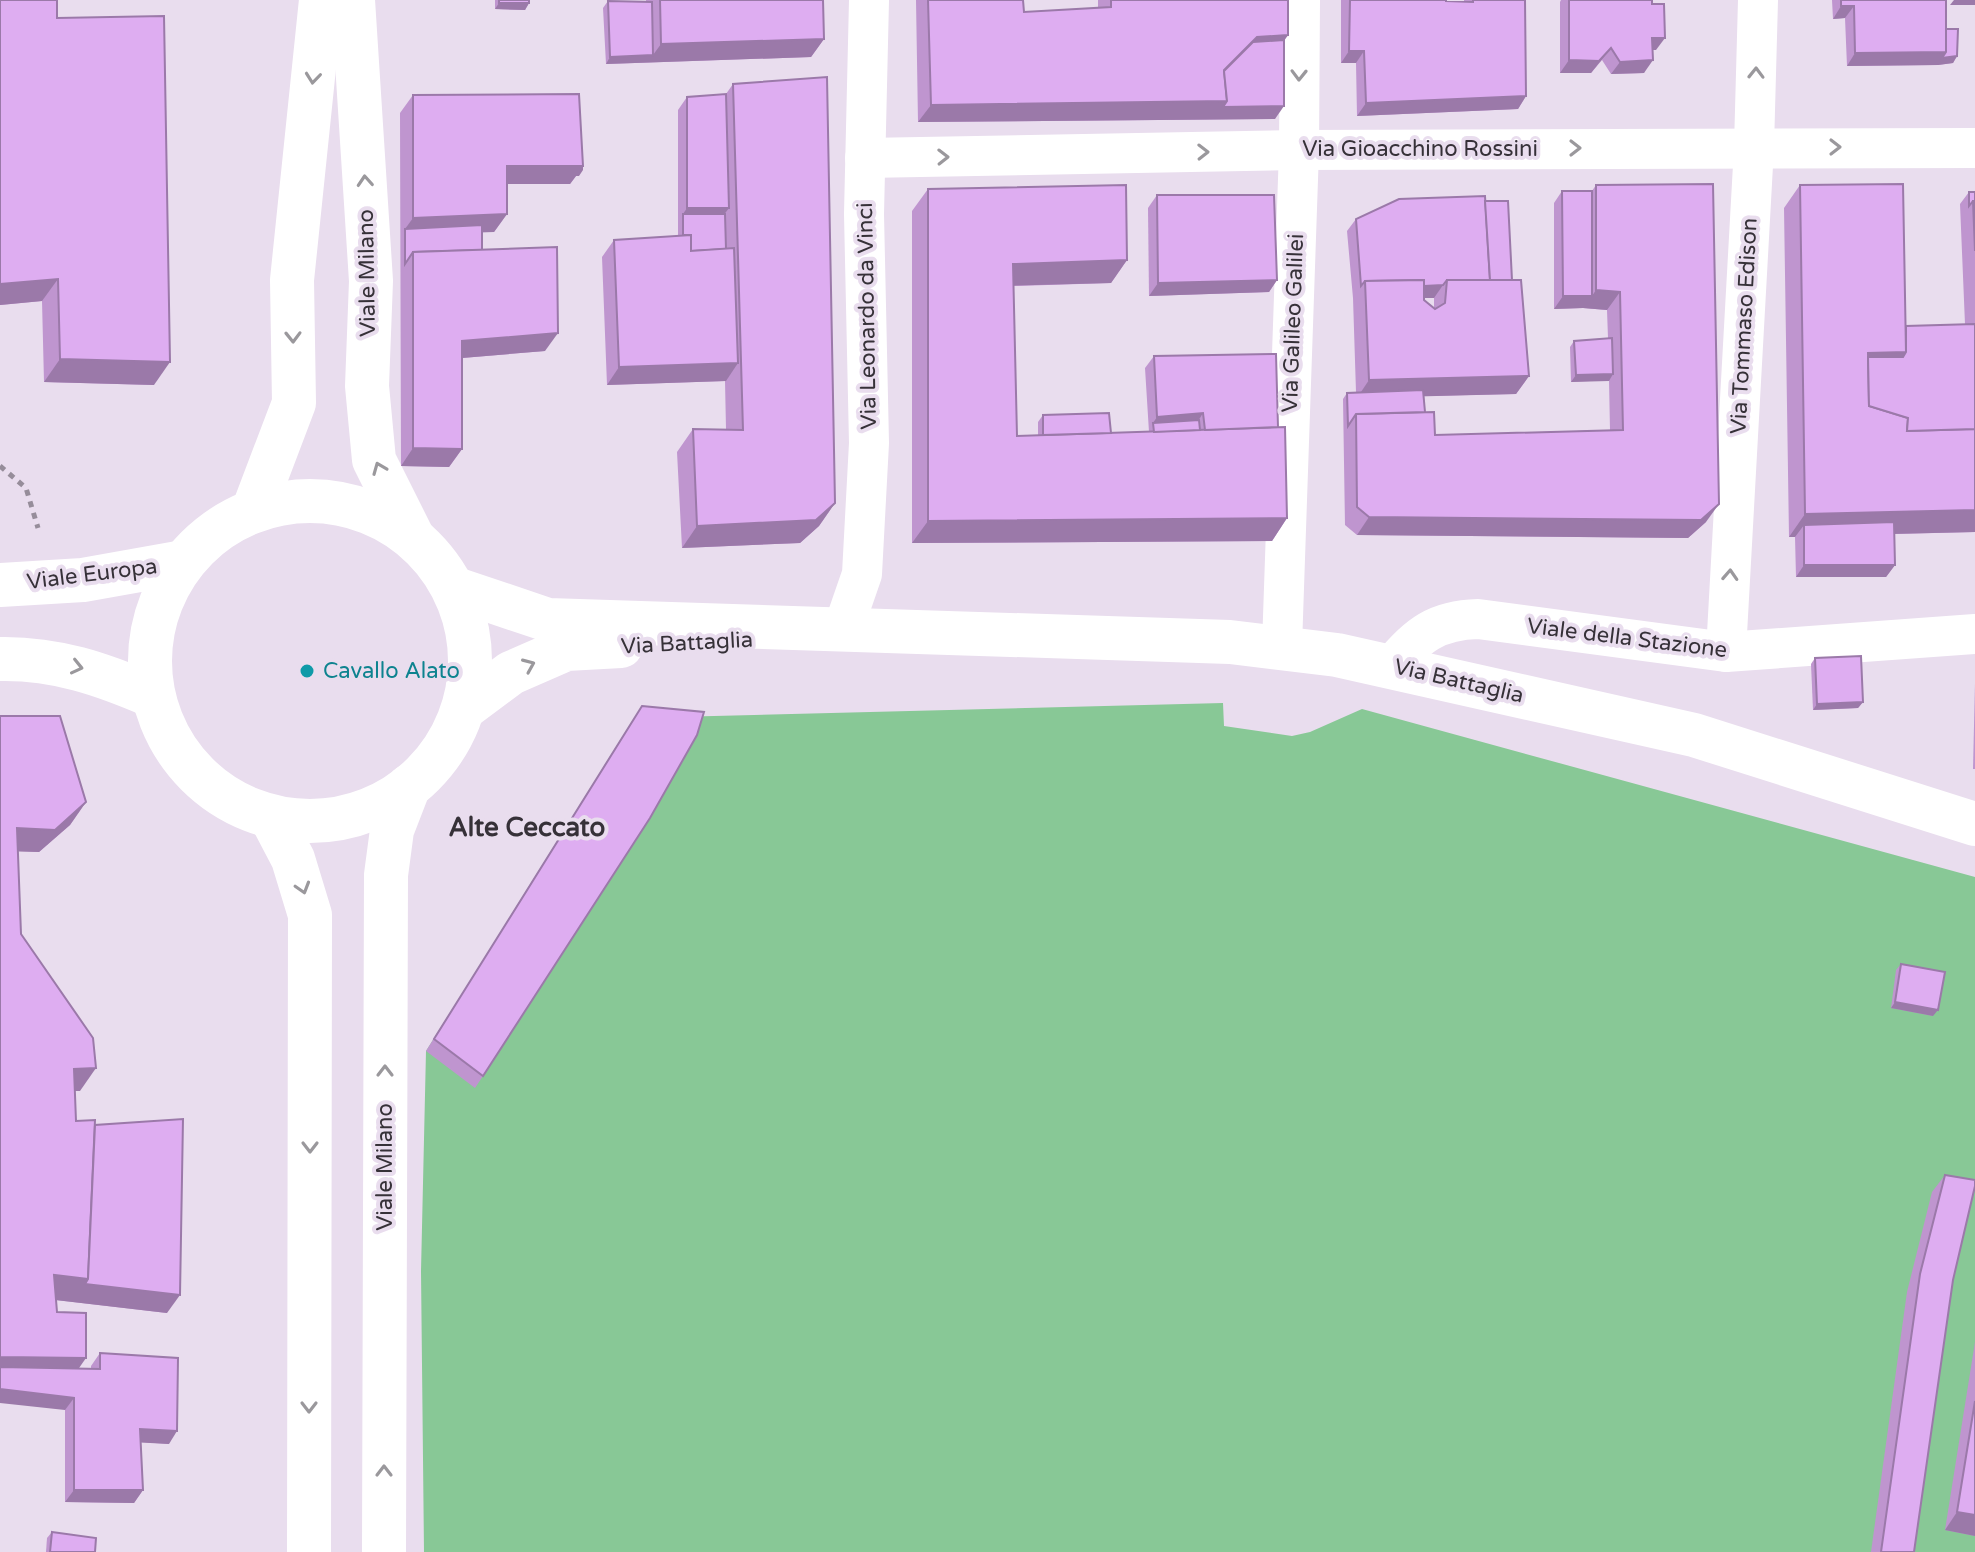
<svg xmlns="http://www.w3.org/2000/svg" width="1975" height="1552" viewBox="0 0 1975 1552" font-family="'Varela Round',sans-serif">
<rect width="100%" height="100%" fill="#e9ddee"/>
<path fill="#88c896" d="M1223,703L1224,726L1292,736L1310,732L1362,709L1975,877V1552H424L421,1271L426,1051L634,718Z"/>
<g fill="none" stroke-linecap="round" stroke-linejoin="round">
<path stroke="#968d9a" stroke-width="5" stroke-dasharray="6 6" stroke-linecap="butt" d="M0,466L26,488L38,528"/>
<g stroke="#fff" stroke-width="40">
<path d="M865,158L1299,150L1975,148"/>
<path d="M843,629L862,574L869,443L864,214L869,0"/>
<path d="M1282,646L1299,150L1300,0"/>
<path d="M1726,652L1754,147L1758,0"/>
<path d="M1392,666C1417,635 1437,620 1478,619L1726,652L1975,634"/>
</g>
<g stroke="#fff" stroke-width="44">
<path d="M353,0L371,281L367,386L374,460L413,538"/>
<circle cx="310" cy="661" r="160"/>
<path d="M253,511L294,403L292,280L321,0"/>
<path d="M0,585L83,580L184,562"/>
<path d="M453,588L548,620L1230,642L1337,655L1694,735L1975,824"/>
<path d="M0,659C56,658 102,674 153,696"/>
<path d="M464,708L511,673L566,649L621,646"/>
<path d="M271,817L293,859L310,915L309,1552"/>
<path d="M384,1552L386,875L392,830L409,786"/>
</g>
</g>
<g fill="#bf95cf" fill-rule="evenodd">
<path d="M0,0L57,18L154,385L44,382L42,301L0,305Z"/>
<path d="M495,0H529V3L525,10L495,9Z"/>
<path d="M646,0H823L824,39L811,57L606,64L603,8L608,1L646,2Z"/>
<path d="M916,0H1023L1024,12L1098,8V0H1288V35L1284,40L1275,119L918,122Z"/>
<path d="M1341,0H1446V1L1464,2V0H1525L1526,96L1518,109L1357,116L1356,63H1341Z"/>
<path d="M1561,0H1652L1656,50H1652L1644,73L1611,74L1602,60L1591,73H1560V2Z"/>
<path d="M1832,0H1946V29L1957,56L1953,63L1938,65L1847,66L1845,18L1833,19Z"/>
<path d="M733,84L835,503L819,526L800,543L682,548L677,452L693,429H726L725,381L607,385L602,257L614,240L678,236V110L687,97L726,94Z"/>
<path d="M413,95L579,176H576L570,184H507V214L494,232H482V250L545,351L462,358V449L449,467L401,466L400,113Z"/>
<path d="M1596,185L1706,522L1688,538L1357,535L1345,525L1343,399L1347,393L1356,392L1353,298L1347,231L1356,219L1485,201L1512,280L1529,376L1516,394L1424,396L1425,412L1435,435L1610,430L1609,380L1571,382L1570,347L1574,341L1608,338L1607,310L1583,308L1554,309V203L1562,191H1592ZM1424,298H1434V308L1424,300Z"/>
<path d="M1800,185L1906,326L1965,324L1960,204L1969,192H1975V532L1894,534L1895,565L1886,577H1796L1795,537H1789L1784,208Z"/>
<path d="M928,189L1127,260L1111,283L1013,286L1017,436H1038V422L1043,415L1111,433L1149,432L1145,368L1154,356L1278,427L1287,518L1272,541L912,543V211Z"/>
<path d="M1157,195L1277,280L1269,292L1149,296L1148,208Z"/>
<path d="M1815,658L1863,702L1858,708L1813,710L1811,664Z"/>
<path d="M1975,683V769H1973Z"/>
<path d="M642,706L483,1076L475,1088L426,1051Z"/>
<path d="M0,716L86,802L70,825L39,852L18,851L21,934L80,1091H75L76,1121L95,1125L167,1313L56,1300L57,1312L79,1368L91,1369V1366L100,1353L169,1444L141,1442L143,1490L134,1503L65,1502V1410Z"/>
<path d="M1901,964L1933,1016L1891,1008L1896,970Z"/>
<path d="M1945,1175L1953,1280L1914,1552H1871L1907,1292L1932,1192Z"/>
<path d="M1975,1342V1536L1945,1530Z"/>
<path d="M52,1532L95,1552H46L47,1538Z"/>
</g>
<g fill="#9b79a9">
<path d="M1954,0H1975V5H1950Z"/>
<path d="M499,3H529L525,10L495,9Z"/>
<path d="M1841,6H1854L1845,18L1833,19Z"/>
<path d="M1288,35L1276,53L1220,75L1257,37Z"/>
<path d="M1652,38H1665L1656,50H1644Z"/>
<path d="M824,39L811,57L606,64L610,57L653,55L661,44Z"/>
<path d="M1611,48L1591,73H1560L1569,60Z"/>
<path d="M1349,51H1364L1356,63H1341Z"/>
<path d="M1946,52L1957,56L1953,63L1938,65L1847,66L1855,53Z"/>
<path d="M1653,60L1644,73L1611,74L1620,62Z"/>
<path d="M1526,96L1518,109L1357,116L1366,103Z"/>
<path d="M1227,101L1284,106L1275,119L918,122L931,105Z"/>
<path d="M507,166H583V170L579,176H576L570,184H494Z"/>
<path d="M687,208H729L720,220L683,214Z"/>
<path d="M507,214L494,232L405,235V229L413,218Z"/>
<path d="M1127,260L1111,283L997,286L1013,264Z"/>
<path d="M58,279L42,301L0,305V284Z"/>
<path d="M1277,280L1269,292L1149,296L1158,283Z"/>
<path d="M1443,285L1434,298H1366L1365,286Z"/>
<path d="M1596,290L1620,292L1607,310L1583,308L1554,309L1563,296H1592Z"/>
<path d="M558,333L545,351L450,359L462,341Z"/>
<path d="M1906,352L1890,374L1865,375L1868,353Z"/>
<path d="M60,359L170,362L154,385L44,382Z"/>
<path d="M738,363L726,381L607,385L619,367Z"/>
<path d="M1613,374L1609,381L1571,382L1576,375Z"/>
<path d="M1529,376L1516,394L1357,398L1369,380Z"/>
<path d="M1203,413L1195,426L1153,423L1157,417Z"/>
<path d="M413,448L462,449L449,467L401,466Z"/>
<path d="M835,503L819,526L800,543L682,548L697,526Z"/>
<path d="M1719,504L1706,522L1688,538L1357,535L1369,517Z"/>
<path d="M1975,510V532L1804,536V525L1795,537H1789L1805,514Z"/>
<path d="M1287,518L1272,541L912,543L928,521Z"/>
<path d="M1804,565H1895L1886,577H1796Z"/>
<path d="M1863,702L1858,708L1813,710L1817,704Z"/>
<path d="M86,802L70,825L39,852L1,851L17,828Z"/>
<path d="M1895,1002L1938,1010L1933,1016L1891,1008Z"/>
<path d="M96,1068L80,1091H58L74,1069Z"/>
<path d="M54,1275L88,1279L180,1295L167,1313L38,1298Z"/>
<path d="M0,1357L86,1358L70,1381L0,1379Z"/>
<path d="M0,1389L74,1398L65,1410L0,1403Z"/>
<path d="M140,1429L177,1431L169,1444L131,1442Z"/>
<path d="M74,1490H143L134,1503L65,1502Z"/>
<path d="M1957,1512L1975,1515V1536L1945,1530Z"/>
</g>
<g fill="#deadf1" stroke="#9b79a9" stroke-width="2">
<path d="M0,0H57V18L164,16L170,362L60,359L58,279L0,284Z"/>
<rect x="499" y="0" width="30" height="3"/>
<path d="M660,0H823L824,39L661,44Z"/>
<path d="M928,0H1023L1024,12L1111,7V0H1288V35L1257,37L1224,70L1227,101L931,105Z"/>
<path d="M1350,0H1446V1L1473,2V0H1525L1526,96L1366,103L1364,51H1349Z"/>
<path d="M1569,0H1652V4H1664L1665,38H1652L1653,60L1620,62L1611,48L1599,61L1569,60Z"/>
<path d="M1841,0H1946V52L1855,53L1854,6H1841Z"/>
<path d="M608,1L652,2L653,55L610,57Z"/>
<path d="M1946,29H1958L1957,56L1942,58L1946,52Z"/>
<path d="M1284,40V106L1223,107L1227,101L1224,71L1253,42Z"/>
<path d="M827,77L835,503L816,520L697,526L693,429L743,430L733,84Z"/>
<path d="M579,94L583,166H507V214L413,218V95Z"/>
<path d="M726,94L729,208H687V97Z"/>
<path d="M1713,184L1719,504L1701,520L1369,517L1357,507L1356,414L1434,412L1435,435L1623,430L1620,292L1596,290V185Z"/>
<path d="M1903,184L1906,352L1868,353L1869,406L1908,418L1907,431L1975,429V510L1805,514L1800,185Z"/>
<path d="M1126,185L1127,260L1013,264L1017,436L1285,427L1287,518L928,521V189Z"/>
<path d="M1562,191H1592V296H1563Z"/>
<path d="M1969,192H1975V201H1973L1969,206Z"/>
<path d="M1157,195H1274L1277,280L1158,283Z"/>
<path d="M1485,196L1490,280H1447L1443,285L1424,286V280L1365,281L1361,286L1356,219L1399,199Z"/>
<path d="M1485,201H1508L1512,280H1490Z"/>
<path d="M1973,201H1975V251Z"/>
<path d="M683,214H725L726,249L691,251V235H683Z"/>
<path d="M482,225V250L413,252L405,264V229Z"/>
<path d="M691,235V251L734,248L738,363L619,367L614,240Z"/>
<path d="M557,247L558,333L462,341V449L413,448V252Z"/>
<path d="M1424,280V300L1435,309L1445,303L1447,280H1521L1529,376L1369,380L1365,281Z"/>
<path d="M1975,324V429L1907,431L1908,418L1869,406L1868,357H1903L1906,352V326Z"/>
<path d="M1612,338L1613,374L1576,375L1574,341Z"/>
<path d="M1276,354L1278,427L1205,430L1203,413L1157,417L1154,356Z"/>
<path d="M1423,390L1425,412L1356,414L1348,426L1347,393Z"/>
<path d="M1109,413L1111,433L1043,435V415Z"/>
<path d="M1199,420L1200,430L1154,432L1153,423Z"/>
<path d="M1894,522L1895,565H1804V525Z"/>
<path d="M1861,656L1863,702L1817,704L1815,658Z"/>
<path d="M642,706L704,712L697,735L650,818L483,1076L434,1039Z"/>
<path d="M0,716H60L86,802L55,830L17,828L21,934L93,1038L96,1068L74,1069L76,1121L95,1120L88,1279L54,1275L57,1312L86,1313V1358L0,1357Z"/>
<path d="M1901,964L1945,972L1938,1010L1895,1002Z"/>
<path d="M183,1119L180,1295L85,1284L88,1279L95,1125Z"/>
<path d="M1945,1175L1975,1180V1186L1953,1280L1914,1552H1881L1920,1274Z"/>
<path d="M100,1353L178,1358L177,1431L140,1429L143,1490H74V1398L0,1389V1367L100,1369Z"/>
<path d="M1975,1401V1515L1957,1512Z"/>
<path d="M52,1532L96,1538L95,1552H50Z"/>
</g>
<defs><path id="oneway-chevron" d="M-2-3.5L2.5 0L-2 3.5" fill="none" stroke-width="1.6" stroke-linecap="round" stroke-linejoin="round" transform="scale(2)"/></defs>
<g stroke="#9a989c">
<use href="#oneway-chevron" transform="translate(1756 73) rotate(-89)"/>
<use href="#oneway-chevron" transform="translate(1299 75) rotate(91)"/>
<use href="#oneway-chevron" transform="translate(313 78) rotate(96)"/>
<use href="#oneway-chevron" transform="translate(1835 147)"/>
<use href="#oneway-chevron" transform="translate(1575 148)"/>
<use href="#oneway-chevron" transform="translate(1203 152) rotate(-1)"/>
<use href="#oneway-chevron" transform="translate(943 157) rotate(-1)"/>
<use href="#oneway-chevron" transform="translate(365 181) rotate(-94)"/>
<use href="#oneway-chevron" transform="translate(293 337) rotate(89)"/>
<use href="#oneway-chevron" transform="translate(379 468) rotate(-112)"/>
<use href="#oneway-chevron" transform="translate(1730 575) rotate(-87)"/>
<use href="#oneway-chevron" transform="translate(529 665) rotate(-23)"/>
<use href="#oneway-chevron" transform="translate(77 667) rotate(13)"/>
<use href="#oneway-chevron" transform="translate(303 888) rotate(73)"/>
<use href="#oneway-chevron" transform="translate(385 1071) rotate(-90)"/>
<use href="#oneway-chevron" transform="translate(310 1147) rotate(90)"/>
<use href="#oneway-chevron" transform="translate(309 1407) rotate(90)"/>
<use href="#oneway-chevron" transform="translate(384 1471) rotate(-90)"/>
</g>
<circle fill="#0f9aa8" stroke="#e9ddee" stroke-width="3" cx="307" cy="671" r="8"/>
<g text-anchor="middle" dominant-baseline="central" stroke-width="8" stroke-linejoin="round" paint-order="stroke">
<g font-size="22" fill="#363138" stroke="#e9ddee">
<text x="1420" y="149">Via Gioacchino Rossini</text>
<text transform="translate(367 273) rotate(-91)">Viale Milano</text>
<text transform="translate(867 316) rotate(-91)">Via Leonardo da Vinci</text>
<text transform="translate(1293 323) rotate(-88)">Via Galileo Galilei</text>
<text transform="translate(1744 326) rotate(-87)">Via Tommaso Edison</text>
<text transform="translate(92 574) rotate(-7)">Viale Europa</text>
<text transform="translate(1627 638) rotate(7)">Viale della Stazione</text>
<text transform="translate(687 643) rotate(-3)">Via Battaglia</text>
<text transform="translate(1459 681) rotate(13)">Via Battaglia</text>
<text transform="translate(385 1167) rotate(-90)">Viale Milano</text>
</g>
<g font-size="22" fill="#0d838f" stroke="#e9ddee" text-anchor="start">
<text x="323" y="671">Cavallo Alato</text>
</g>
<g font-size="26" font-weight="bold" fill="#363138" stroke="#e9ddee">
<text x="527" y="827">Alte Ceccato</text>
</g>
</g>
</svg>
